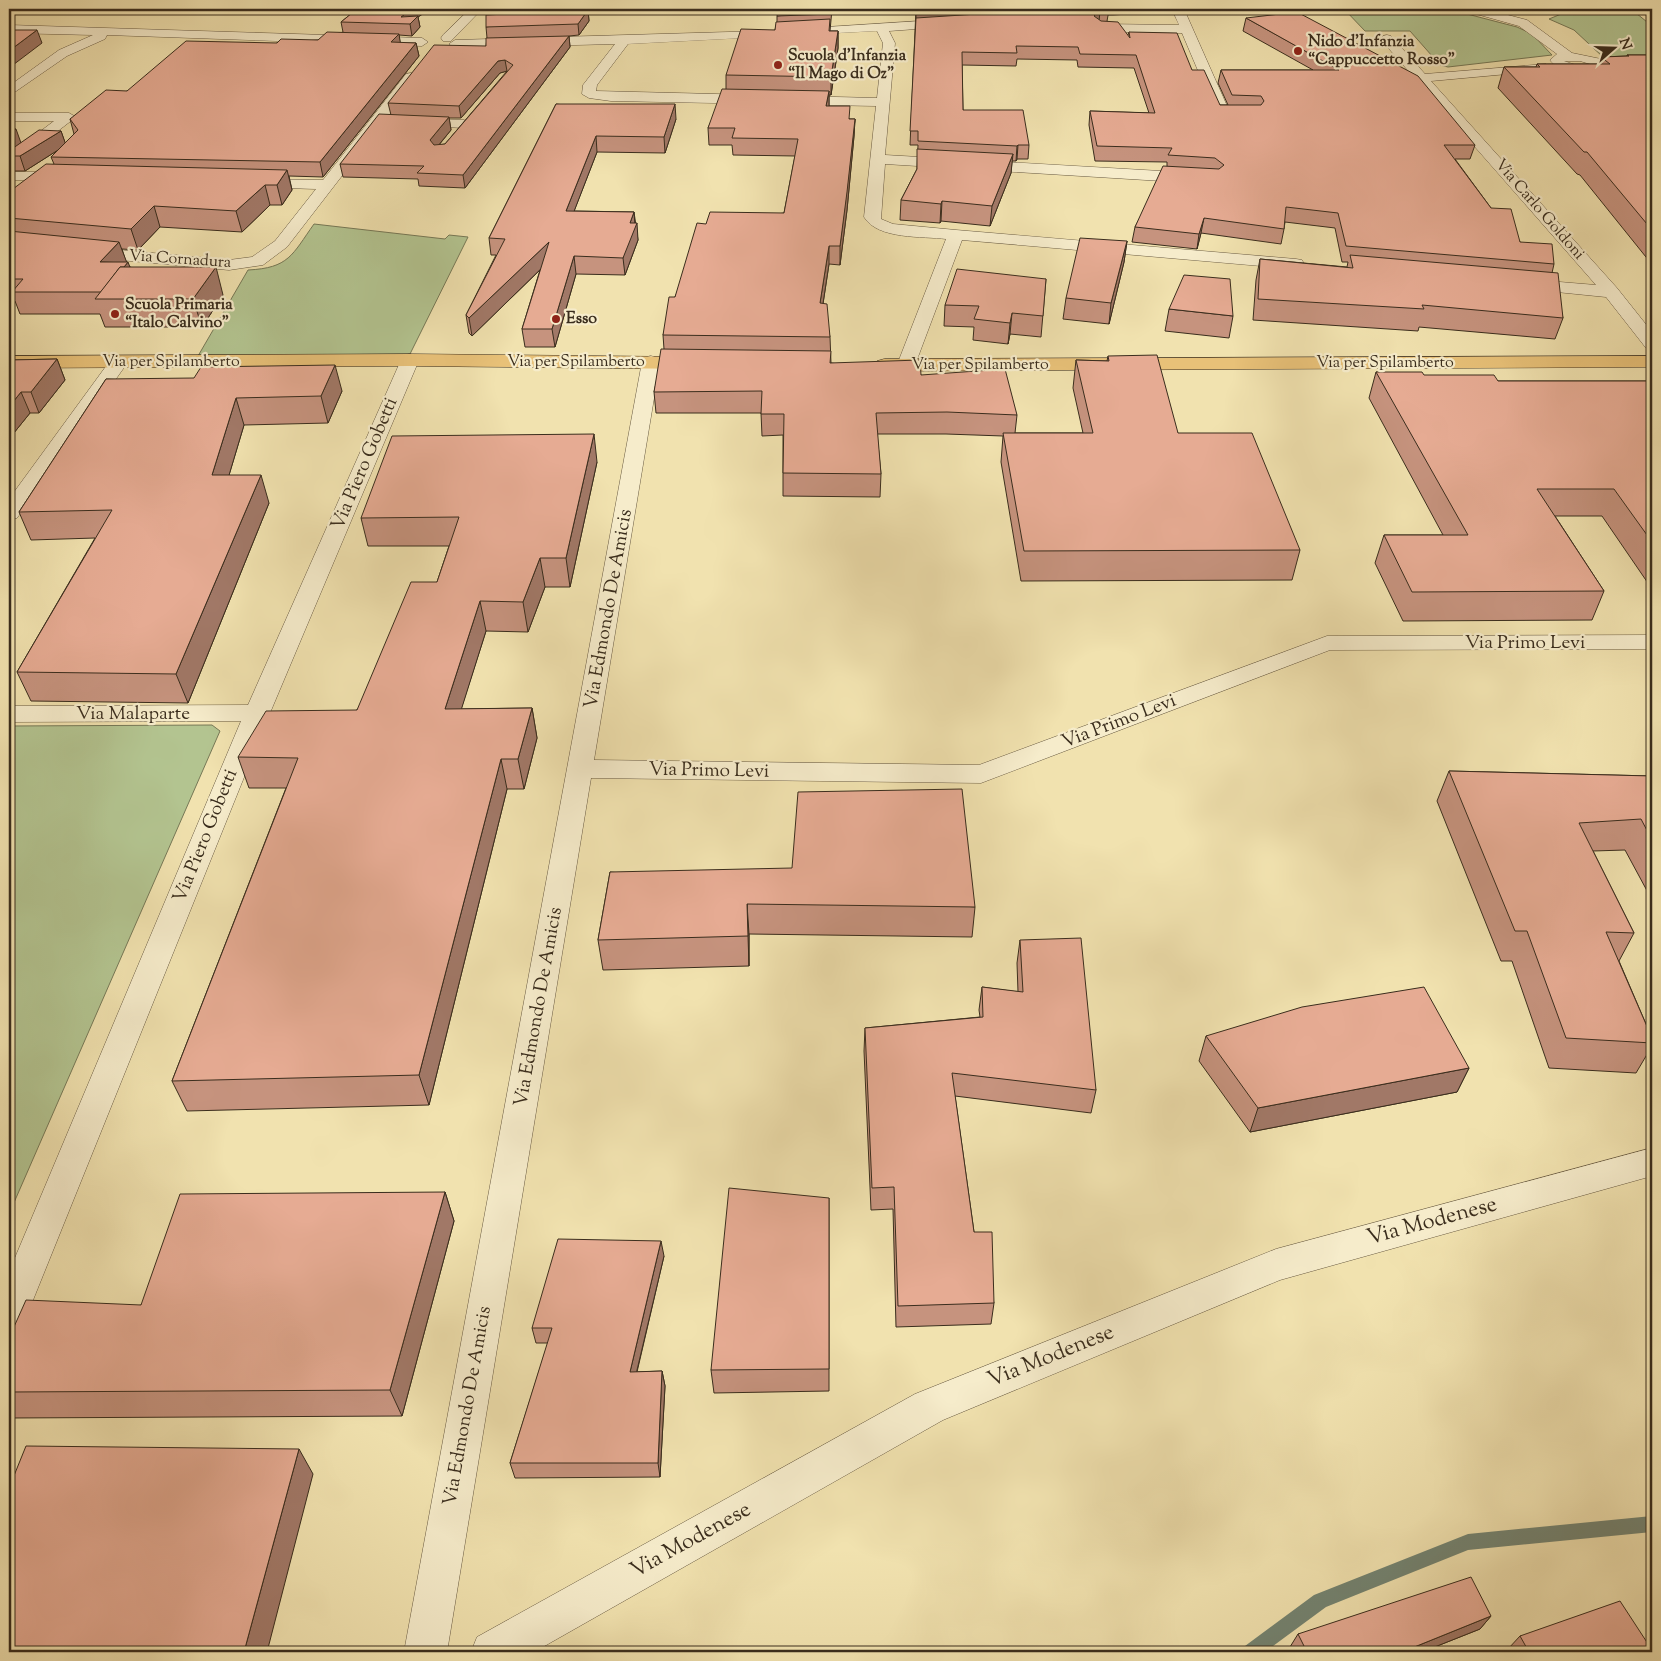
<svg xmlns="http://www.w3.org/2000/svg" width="1661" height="1661" viewBox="0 0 1661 1661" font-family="'Sorts Mill Goudy',serif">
<rect width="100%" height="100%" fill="#f1e2af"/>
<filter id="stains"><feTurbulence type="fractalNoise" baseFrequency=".004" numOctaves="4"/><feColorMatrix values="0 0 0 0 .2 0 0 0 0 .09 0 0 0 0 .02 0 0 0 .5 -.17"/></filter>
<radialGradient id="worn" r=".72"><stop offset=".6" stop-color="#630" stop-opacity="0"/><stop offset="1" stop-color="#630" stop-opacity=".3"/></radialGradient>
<g fill="#b3c490" stroke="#767856">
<path d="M1344,9H1448L1517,27L1532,34L1552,55L1448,67L1440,65L1410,31H1365Z"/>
<path d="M1555,9H1631L1652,26V59L1603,57L1574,30L1549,19L1566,12Z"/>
<path d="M314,224L445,239L449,235L468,237L410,354L198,356L248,270C289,268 292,255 314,224Z"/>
<path d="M212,725L220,731L9,1214V726Z"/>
</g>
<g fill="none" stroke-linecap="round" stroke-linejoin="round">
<path fill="#748472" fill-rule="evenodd" d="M1652,1516V1532L1468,1550L1326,1607L1265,1652H1242L1245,1646L1314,1595L1468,1534Z"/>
<g stroke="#685a42" stroke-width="1">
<g id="minor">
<path d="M470,9H482L451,41H443L441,38L443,35Z"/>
<path d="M1095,9H1148L1142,13L1071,18L1065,14L1071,10Z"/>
<path d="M1172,9H1184L1227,106L1225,109L1220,110L1213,106L1182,33L1100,32L1094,28L1100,24L1179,25Z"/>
<path d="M1467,9H1485L1527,20L1572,53L1601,59L1604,65C1592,80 1560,74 1550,60L1557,54L1519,26L1469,12ZM1564,61H1580L1590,64L1576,65Z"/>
<path d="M953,19L959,23L957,26L889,31L895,43L885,155L1195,173L1203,178L1195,183L885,164L881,219L893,224L956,230L1296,259L1302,260L1304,264L1302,268L1296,269L962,240L915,365L913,369H899L897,365L946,239C923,236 878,240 864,217L876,106L611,101L589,98L582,94L583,85L615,44L455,48L449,44L455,40L763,31ZM877,31L883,43L877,98L596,91L597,85L628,44Z"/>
<path d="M9,25L422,38L428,42L422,46L107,35L105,39L67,56L9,96V86L59,50L93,35L9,33Z"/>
<path d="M1387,35L1391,36L1425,74L1546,64L1547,67L1541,71L1431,81L1617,288L1652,332V349L1646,348L1606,297L1517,288L1514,284L1517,280L1523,279L1596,285L1383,42L1381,39L1383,36Z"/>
<path d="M411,73L416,74L418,77L416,80L287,247L263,265L229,270L87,257L81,255L79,252L81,249L87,247L229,260L252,257L275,241L316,189L254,187L249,185L246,182L249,179L323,180L406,74Z"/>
<path d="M9,113H69L76,117L27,155L22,156L15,152L17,149L54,121H9Z"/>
<path d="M413,118L464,120L471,124L464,128L408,125L406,122L408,119Z"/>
<path d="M9,172H69L76,176L69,180H9Z"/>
<path d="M410,354L417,356L419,360L270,713L27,1315L22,1327L9,1332V1272L241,721L9,722V706L248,705L401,360L403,356Z"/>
<path d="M119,356L126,358L128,362L17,518L9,519V499L112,358Z"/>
<path d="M651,356L658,358L660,362L594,760L979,765L1327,636L1652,635V649L1330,650L981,783L591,778L447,1652H404L642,362L644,358Z"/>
<path d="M1652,1148V1176L1280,1280L943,1420L534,1652H471L477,1637L915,1394L1276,1249Z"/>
</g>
</g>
<g stroke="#3a2d1d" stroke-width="1">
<g id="major">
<path d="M410,354L696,357L703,359L705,363L703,367L696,369L410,366L9,368V356Z"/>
<path d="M1652,356V367L884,371L877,369L875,365L877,361L884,359Z"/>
</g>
</g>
<use href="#minor" fill="#f6eccb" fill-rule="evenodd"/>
<use href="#major" fill="#e8c178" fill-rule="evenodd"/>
</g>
<g fill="#c6937e" stroke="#3a2d1d" fill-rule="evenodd">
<path d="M357,9H430L418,17L420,27L412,36L399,35L400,43H416L419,56L323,177L289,176L292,190L282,205H270L242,232L160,227L138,250L122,249L126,262L130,267L223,295L202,327H105L100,314H20L15,301H9V192L54,164L51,157L58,150L25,171H9V128L21,143L61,131L65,143L74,134L70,119L127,91L277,43L318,40L343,32L341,22Z"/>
<path d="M832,9L830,31H838V48L831,95H829V106L850,119H855L854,136L847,210L840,265L829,264L823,304L830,337L831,363L921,375L1017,415L1015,433H1083L1073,388L1076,360L1107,361L1108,356L1178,433L1300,550L1292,580L1021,581L1001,462L1003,436L946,434H877L881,474L880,497L783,496V435L762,436L761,413H656L654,392L664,349L663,335L675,297L706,224L784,213L795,156L733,155L732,145H709L708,128L726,89V75L775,30L777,22V16Z"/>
<path d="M916,9L1109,10L1107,21L1128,35L1129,32L1192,70L1220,105H1228L1218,83L1221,70H1313L1243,31L1246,18L1475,145L1470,159H1455L1491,208L1520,242L1554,264L1552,273L1563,318L1555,339L1419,327L1418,331L1253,320L1256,280L1260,259L1347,267L1348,262H1342L1335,228L1285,222L1284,229L1281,244L1201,233L1197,249L1132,242L1135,227L1167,167V162L1095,161L1089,125L1090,111L1149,113L1134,68L1078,67L1077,60L1017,59L1016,66L962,65L963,110L1029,145L1028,159H1017L1016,161H1012L1011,173L990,226L941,221L940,223L900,220L901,200L917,169L918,145H910Z"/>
<path d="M588,10L589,21L579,35L569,36L570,47L465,188L419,186L418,179L343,177L340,164L391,115L388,103L486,46L487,38L486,27ZM507,71L445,144L439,145L451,130L449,118H461L500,73Z"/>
<path d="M1627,55H1652V262H1650L1580,175L1577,174L1498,88L1504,67H1536L1537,64H1598L1601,57L1627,56Z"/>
<path d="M556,104L676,119L665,153L597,152L574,211L634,212L638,240L625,275L576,274L555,347H525L522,329L540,270L472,336L469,333L466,315L496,255H491L489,238Z"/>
<path d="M1127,241L1124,262L1109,324L1063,319L1066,298Z"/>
<path d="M1046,279L1041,337L1010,334L1008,344L973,340L974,327L944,326L945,305Z"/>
<path d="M1169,309L1233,316L1229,338L1165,331Z"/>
<path d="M57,359L65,380L39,413H30L9,439V360Z"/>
<path d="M1376,372L1498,381H1652V589L1602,516H1555L1604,591L1592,620L1403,621L1375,563L1384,535H1443L1369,398Z"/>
<path d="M106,379L342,391L328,423L244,425L229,475L269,503L188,703L31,701L17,672L95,538L31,540L19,512Z"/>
<path d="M597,462L570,587H545L528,632L486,631L461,709L532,708L537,738L524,789H507L429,1105L187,1111L172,1081L286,788H249L238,757L357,710L437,582L449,546H368L361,518Z"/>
<path d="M1449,771L1652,776V900L1625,850L1593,851L1634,933L1619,961L1652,1038V1046L1636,1073L1549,1068L1512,961H1501L1437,801Z"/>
<path d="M610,872L975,907L972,937L749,934V966L603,970L598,940Z"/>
<path d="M1020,940L1096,1090L1091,1113L955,1096L974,1232L994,1303L991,1324L896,1327L893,1209L871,1210L864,1051L865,1028L980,1017L979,1010L982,987L1018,992L1017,963Z"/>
<path d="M1206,1036L1469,1068L1457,1092L1250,1132L1199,1061Z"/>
<path d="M445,1192L454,1221L402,1416L9,1418V1338L141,1305Z"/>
<path d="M829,1198V1391L714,1393L711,1370Z"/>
<path d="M664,1256L637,1372L662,1371L665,1386L660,1477L515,1478L510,1463L548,1343H536L532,1328Z"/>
<path d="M1491,1616L1480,1629L1422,1652H1293L1290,1647L1298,1634Z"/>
<path d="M1520,1636L1652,1652H1510L1508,1649Z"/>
</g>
<g fill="#a17867" stroke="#3a2d1d">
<path d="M412,9H430L418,17L420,27L412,36L410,24L401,17Z"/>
<path d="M946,9H1072L916,20V11Z"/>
<path d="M588,10L589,21L579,35L578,24Z"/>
<path d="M1100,10L1099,22L1094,16Z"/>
<path d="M37,30L42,43L9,68V51Z"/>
<path d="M838,31V48L831,95V77Z"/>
<path d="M399,34L401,47L391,42Z"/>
<path d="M569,36L570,47L465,188L463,175Z"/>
<path d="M416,43L419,56L323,177L320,162Z"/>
<path d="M505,60L507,71L500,73L461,118L459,106L498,61Z"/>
<path d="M829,91V107L826,106Z"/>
<path d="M675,104L676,119L665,153L664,137Z"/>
<path d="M449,117L451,130L432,153L430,140Z"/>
<path d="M855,119L854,136L847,210L840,265V246Z"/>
<path d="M16,129L21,143L9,153V134Z"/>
<path d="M61,131L66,145L25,171L20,156Z"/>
<path d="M596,136L597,152L568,227L566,211Z"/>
<path d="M1018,145L1017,159L1016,161L1017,146Z"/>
<path d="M1013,154L1011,173L990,226L992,206Z"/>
<path d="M287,170L292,190L282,205L277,185Z"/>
<path d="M265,185L270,205L242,232L236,211Z"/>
<path d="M942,201L941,221L940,223L941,204Z"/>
<path d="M154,206L160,227L138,250L131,229Z"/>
<path d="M634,212L635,226L637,223L638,240L625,275L623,258L630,223Z"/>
<path d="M1204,218L1201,233L1197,249L1199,234Z"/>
<path d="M1127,241L1124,262L1109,324L1111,303Z"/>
<path d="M119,242L127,263L100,262Z"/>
<path d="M549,242L551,259L472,336L469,318Z"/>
<path d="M829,246V264L820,323V303Z"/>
<path d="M574,256L576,274L555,347L552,329Z"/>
<path d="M128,262L136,283L104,292Z"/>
<path d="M216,267L223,295L202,327L193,299Z"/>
<path d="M1012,313L1010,334L1008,344L1010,323Z"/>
<path d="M57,359L65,380L39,413L31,392Z"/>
<path d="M335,365L342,391L328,423L321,396Z"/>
<path d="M21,392L30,413L9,439V407Z"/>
<path d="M236,398L244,425L221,502L212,475Z"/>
<path d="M594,434L597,462L570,587L566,558Z"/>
<path d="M261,475L269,503L188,703L176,674Z"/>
<path d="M540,558L545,587L528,632L523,602Z"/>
<path d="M480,601L486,631L452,739L445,709Z"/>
<path d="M532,708L537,738L524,789L518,759Z"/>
<path d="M501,759L507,789L429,1105L419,1075Z"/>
<path d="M747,904L749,934V966L748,936Z"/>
<path d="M1469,1068L1457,1092L1250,1132L1258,1108Z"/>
<path d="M445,1192L454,1221L402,1416L390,1390Z"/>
<path d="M661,1241L664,1256L633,1387L630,1372Z"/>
<path d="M662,1371L665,1386L660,1477L658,1463Z"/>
<path d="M299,1449L313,1474L267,1652H244Z"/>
<path d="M1491,1616L1480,1629L1422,1652H1402Z"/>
</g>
<g fill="#e6ab93" stroke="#3a2d1d">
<path d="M357,9H412L401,17L418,16L410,24L341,22Z"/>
<path d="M778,9H831V14L777,16Z"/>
<path d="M916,9H946L916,11Z"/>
<path d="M1055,9H1108L1109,10H1100L1094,16L1101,21L1118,22L1130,38L1129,32L1177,33L1192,70H1204L1220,105H1261L1264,101L1261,96L1232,95L1221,70H1339L1246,18L1297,12L1418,76L1475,145H1444L1491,208L1511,209L1520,242L1552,244L1554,264L1346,246L1338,213L1286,207L1284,229L1204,218L1199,234L1135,227L1163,166L1219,169L1224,165L1215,158L1168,155L1172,148L1097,146L1090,111L1155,113L1136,55L1080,54L1078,47L1016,46L1017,53L962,52L963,110H1023L1029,145H1018L1017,146L918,141V131H910L916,18Z"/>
<path d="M588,10L578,24L486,27V15Z"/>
<path d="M830,19L829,31H838L831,77L726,75L741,29L775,30L776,22Z"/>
<path d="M9,30H37L9,51Z"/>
<path d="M327,32L399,34L391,42L416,43L320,162L51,157L78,130L70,119L106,90L127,91L186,41L277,43L281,39L318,40Z"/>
<path d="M569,36L463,175L417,173L424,166L340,164L379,114L449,117L430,140L434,145L445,144L513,65L505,60L498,61L459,106L388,103L434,45L486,46V38Z"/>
<path d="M1627,55H1652V230L1587,152H1584L1504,67H1540L1537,64H1610L1601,57L1629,56Z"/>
<path d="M722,89L829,91L826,106H850L849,119H855L847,192L840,246H829L820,303L827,304L830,337L663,335L669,297H675L697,223L706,224L710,212L784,213L798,139L732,138L735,128H708Z"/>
<path d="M556,104H675L664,137L596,136L566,211L634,212L630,223H637L623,258L574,256L552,329H522L549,242L469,318L466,315L505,239L489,238Z"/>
<path d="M9,128L16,129L9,134Z"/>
<path d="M39,130L61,131L20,156H9V151Z"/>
<path d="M917,149L1013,154L992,206L942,201L941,204L901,200L917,169Z"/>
<path d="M46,164L287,170L277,185H265L236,211L154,206L131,229L9,218V192Z"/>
<path d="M9,231L119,242L100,262H128L124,267H120L101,292H12L23,279H9Z"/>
<path d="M1080,238L1127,241L1111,303L1066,298Z"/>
<path d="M1350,255L1558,273L1563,318L1422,305L1424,309L1258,299L1260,259L1353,268Z"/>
<path d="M120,267H216L193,299H95Z"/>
<path d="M957,269L1046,279L1043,316L1012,313L1010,323L974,319L979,306L945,305Z"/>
<path d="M1184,275L1230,279L1233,316L1169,309Z"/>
<path d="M661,349L831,351L830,363L920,360L921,375L1005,369L1017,415L947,412L876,413L881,474L783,473L784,414H761L762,391L654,392Z"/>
<path d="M1157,355L1178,433H1252L1300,550L1024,551L1003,433H1093L1076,360L1109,361L1108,356Z"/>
<path d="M57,359L31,392H21L9,407V360Z"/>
<path d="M335,365L321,396L236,398L212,475H261L176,674L17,672L112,510L19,512L106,379L194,378L201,367Z"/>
<path d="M1376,372H1422L1424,375H1494L1498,381H1652V542L1614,489H1537L1604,591L1412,592L1384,535H1468Z"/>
<path d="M594,434L566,558H540L523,602L480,601L445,709L532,708L518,759H501L419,1075L172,1081L298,758L238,757L266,711L357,710L411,582H437L459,517L361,518L392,436Z"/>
<path d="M1449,771L1652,776V840L1641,819L1579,823L1634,933L1606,932L1652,1038V1043L1566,1038L1527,931H1515Z"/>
<path d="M962,789L975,907L747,904L748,936L598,940L610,872L792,868L798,792Z"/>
<path d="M1081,938L1096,1090L952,1073L974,1232H992L994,1303L898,1306L894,1187L872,1188L865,1028L983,1017L982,987L1023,992L1020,940Z"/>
<path d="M1424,987L1469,1068L1258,1108L1206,1036L1302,1007Z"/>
<path d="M729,1188L829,1198V1369L711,1370Z"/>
<path d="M445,1192L390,1390L9,1392V1338L26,1300L141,1305L180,1194Z"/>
<path d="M558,1239L661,1241L630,1372L662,1371L658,1463H510L552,1328H532Z"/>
<path d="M26,1446L299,1449L244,1652H9V1488Z"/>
<path d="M1471,1577L1491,1616L1402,1652H1307L1298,1634Z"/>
<path d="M1620,1601L1652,1650V1652H1529L1520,1636Z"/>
</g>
<g fill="#8f2418" stroke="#f6eccb" stroke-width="2">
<circle cx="1298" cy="51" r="5"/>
<circle cx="778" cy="65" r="5"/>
<circle cx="115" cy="314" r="5"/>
<circle cx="556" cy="319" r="5"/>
</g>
<g text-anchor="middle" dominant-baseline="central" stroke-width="4.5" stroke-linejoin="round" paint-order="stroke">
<g font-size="16" font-weight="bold" fill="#3a2d1d" stroke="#f6eccb" text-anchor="start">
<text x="1308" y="42">Nido d’Infanzia<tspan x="1308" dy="18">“Cappuccetto Rosso”</tspan></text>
<text x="788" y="56">Scuola d’Infanzia<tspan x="788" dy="18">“Il Mago di Oz”</tspan></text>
<text x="125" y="305">Scuola Primaria<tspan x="125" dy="18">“Italo Calvino”</tspan></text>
<text x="566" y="319">Esso</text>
</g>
<g font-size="16" fill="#3a2d1d" stroke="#f6eccb">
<text transform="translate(1539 210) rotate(49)">Via Carlo Goldoni</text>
<text transform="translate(180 260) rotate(4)">Via Cornadura</text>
<text x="171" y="362">Via per Spilamberto</text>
<text x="576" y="362">Via per Spilamberto</text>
<text x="1385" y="363">Via per Spilamberto</text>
<text x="980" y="365">Via per Spilamberto</text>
</g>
<g font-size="19" fill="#3a2d1d" stroke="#f6eccb">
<text transform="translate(365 464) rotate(-67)">Via Piero Gobetti</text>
<text transform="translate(609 609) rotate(-80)">Via Edmondo De Amicis</text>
<text x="1525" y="643">Via Primo Levi</text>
<text x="133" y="714">Via Malaparte</text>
<text transform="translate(1119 722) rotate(-21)">Via Primo Levi</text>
<text transform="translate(709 771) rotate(1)">Via Primo Levi</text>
<text transform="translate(206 836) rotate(-68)">Via Piero Gobetti</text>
<text transform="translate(539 1007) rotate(-80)">Via Edmondo De Amicis</text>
<text transform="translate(468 1406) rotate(-80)">Via Edmondo De Amicis</text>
</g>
<g font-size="22" fill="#3a2d1d" stroke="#f6eccb">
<text transform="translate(1432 1222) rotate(-15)">Via Modenese</text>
<text transform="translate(1051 1357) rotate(-22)">Via Modenese</text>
<text transform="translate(691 1541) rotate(-29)">Via Modenese</text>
</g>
</g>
<rect width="1661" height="1661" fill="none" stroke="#f1e2af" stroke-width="30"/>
<rect x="10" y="10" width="1641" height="1641" fill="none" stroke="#3a2d1d" stroke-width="2.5"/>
<rect x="15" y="15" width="1631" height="1631" fill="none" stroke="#3a2d1d"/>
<g transform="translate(1614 48) rotate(70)" stroke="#f6eccb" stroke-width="4" paint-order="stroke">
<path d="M0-4L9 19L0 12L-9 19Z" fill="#3a2d1d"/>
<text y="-8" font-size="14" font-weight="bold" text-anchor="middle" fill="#3a2d1d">N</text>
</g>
<rect width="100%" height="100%" filter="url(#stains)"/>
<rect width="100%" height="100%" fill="url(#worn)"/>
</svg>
